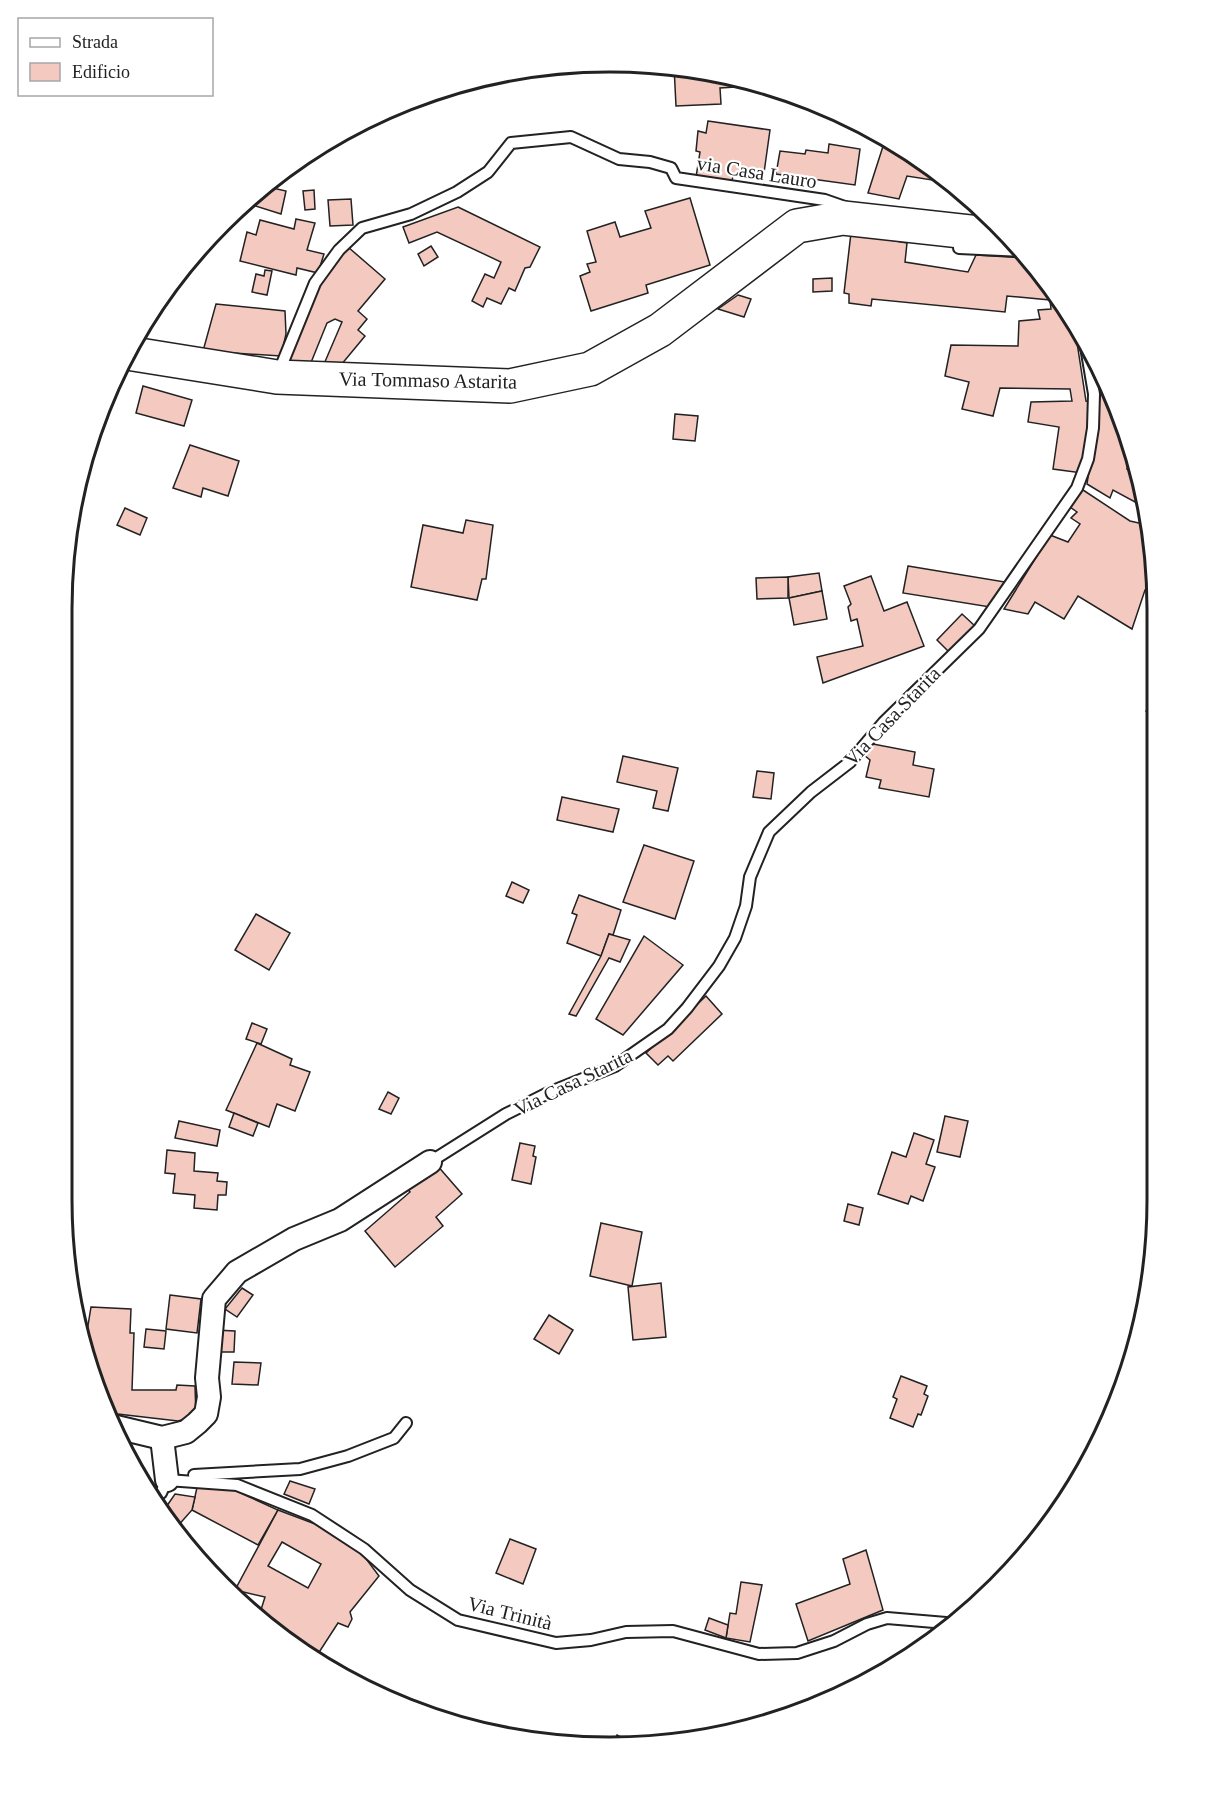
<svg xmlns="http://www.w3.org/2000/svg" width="1219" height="1809" viewBox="0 0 1219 1809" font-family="'Times New Roman',serif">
<rect width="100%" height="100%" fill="#fff"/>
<g fill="#f3c9c0" stroke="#222" stroke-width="1.5" fill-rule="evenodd">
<path d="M674,66L735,79V87L720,88L721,104L676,106Z"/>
<path d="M708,121L770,130L763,180L733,175L732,182L696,177L700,152L696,151L698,131L706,133Z"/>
<path d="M886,137L946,179L945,182L907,176L899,199L868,193Z"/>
<path d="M829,144L860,149L855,185L776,174L780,151L805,154L806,150L828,153Z"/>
<path d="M264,186L286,191L281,214L246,203Z"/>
<path d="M314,190L315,209L305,210L303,191Z"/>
<path d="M690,198L710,265L646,285L648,293L591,311L580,276L590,272L587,264L596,262L587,231L615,222L620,237L651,228L645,211Z"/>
<path d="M351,199L353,225L330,226L328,200Z"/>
<path d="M458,207L540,247L530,267L525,268L515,291L509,288L501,304L487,298L483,307L472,301L485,274L494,278L501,262L437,232L409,243L403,227Z"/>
<path d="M296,219L315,223L307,250L324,254L318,273L297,268L296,275L240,261L247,232L256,235L260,220L294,229Z"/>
<path d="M851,233L907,243L905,262L968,272L976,255L1028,258L1044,276L1074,323L1086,401L1091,402L1082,473L1053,469L1059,427L1028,422L1031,402L1072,401L1070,389L1000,388L993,416L962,409L969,382L945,376L951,345L1018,346L1019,321L1040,319L1038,310L1051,309L1050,300L1007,296L1005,312L872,299L871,306L849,303V294L844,293Z"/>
<path d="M431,246L438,257L424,266L418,254Z"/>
<path d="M348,247L385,279L358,311L367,319L358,330L365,336L341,365L324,364L342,322L335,319L327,323L310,365L286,364L316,284Z"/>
<path d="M265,270L272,271L267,295L252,292L256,274L264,276Z"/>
<path d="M832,278V291L813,292V279Z"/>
<path d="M738,295L751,299L744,317L718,309Z"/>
<path d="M216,304L285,311L286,334L281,356L203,351Z"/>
<path d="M1096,359L1101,367L1105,378H1099Z"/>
<path d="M1102,384L1108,385L1125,431L1124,436H1127L1132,451L1127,469L1140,476L1143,495L1139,493L1135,502L1113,490L1110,498L1087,484Z"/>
<path d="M143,386L192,400L184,426L136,413Z"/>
<path d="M675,414L698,416L695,441L673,439Z"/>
<path d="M190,445L239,461L228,496L203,488L201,497L173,488Z"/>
<path d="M1080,488L1130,521L1148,525L1153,552L1151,575L1156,574V591L1145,590L1132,629L1078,596L1064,619L1035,602L1028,614L1004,609L1050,535L1068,542L1080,524L1071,518L1077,512L1070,507Z"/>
<path d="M125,508L147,518L140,535L117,525Z"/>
<path d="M466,520L493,525L486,579H482L477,600L411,587L423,525L463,533Z"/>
<path d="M908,566L1005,582L990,607L903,593Z"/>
<path d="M819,573L822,591L789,598L788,577Z"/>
<path d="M871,576L884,611L907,602L924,646L823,683L817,657L863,646L857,619L851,621L848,607L851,604L844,586Z"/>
<path d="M788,577V598L757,599L756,578Z"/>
<path d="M822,591L827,619L794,625L789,598Z"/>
<path d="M962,614L975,626L950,653L937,640Z"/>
<path d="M1156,703V722L1146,711Z"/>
<path d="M873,744L915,752L913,765L934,769L929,797L879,788L881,780L866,777L870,760L864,755Z"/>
<path d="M623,756L678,768L668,811L653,808L657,791L617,782Z"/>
<path d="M757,771L774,773L771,799L753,797Z"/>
<path d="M562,797L619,809L613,832L557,820Z"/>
<path d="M644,845L694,861L675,919L623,902Z"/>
<path d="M512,882L529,890L523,903L506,896Z"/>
<path d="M579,895L621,910L613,935L609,934L601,956L567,943L577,915L572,913Z"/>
<path d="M256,914L290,933L269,970L235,950Z"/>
<path d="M609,934L630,940L620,962L609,958L576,1016L569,1014L601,956Z"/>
<path d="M644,936L683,965L623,1035L596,1019Z"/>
<path d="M706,996L722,1014L673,1061L668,1056L658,1065L646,1053Z"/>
<path d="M252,1023L267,1029L261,1044L246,1039Z"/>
<path d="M257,1043L292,1059L290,1065L310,1072L295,1111L277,1104L269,1127L226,1110Z"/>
<path d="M388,1092L399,1098L391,1114L379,1109Z"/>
<path d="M234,1113L258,1123L253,1136L229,1127Z"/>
<path d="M945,1116L968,1121L960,1157L937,1152Z"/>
<path d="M179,1121L220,1130L217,1146L175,1138Z"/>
<path d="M914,1133L934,1140L926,1164L935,1167L923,1201L911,1196L908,1204L878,1194L892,1152L906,1157Z"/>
<path d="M520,1143L535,1146L533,1156L536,1157L531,1184L512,1180Z"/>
<path d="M167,1150L195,1153L194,1171L218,1173L217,1181L227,1182L226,1195H218L217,1210L194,1208L195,1195L173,1193L175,1174L165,1173Z"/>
<path d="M436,1164L462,1194L436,1217L443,1226L395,1267L365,1231L410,1192L407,1188Z"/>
<path d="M848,1204L863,1208L859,1225L844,1221Z"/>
<path d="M601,1223L642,1232L632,1286L590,1276Z"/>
<path d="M661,1283L666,1337L633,1340L628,1287Z"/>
<path d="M242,1288L253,1295L237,1317L225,1309Z"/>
<path d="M170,1295L201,1299L197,1333L166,1329Z"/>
<path d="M91,1307L131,1309L130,1333H134L132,1390H176L177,1385L195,1386L196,1416L178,1421L109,1413L90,1375L85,1344Z"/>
<path d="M549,1315L573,1330L559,1354L534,1339Z"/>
<path d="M146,1329L166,1331L164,1349L144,1347Z"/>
<path d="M215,1330L235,1331L234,1352H214Z"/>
<path d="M234,1362L261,1363L258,1385L232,1384Z"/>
<path d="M901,1376L927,1386L924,1394L928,1396L921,1415L918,1414L913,1427L890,1418L897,1399L893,1397Z"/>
<path d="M290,1481L315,1489L309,1504L284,1494Z"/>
<path d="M198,1483L234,1490L278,1510L258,1545L192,1510Z"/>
<path d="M175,1494L195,1497L192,1510L176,1528L162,1513Z"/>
<path d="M278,1510L323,1527L361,1552L379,1576L350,1612L352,1619L348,1627L338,1623L316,1657L276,1634L259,1616L265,1597L235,1590ZM282,1542L321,1564L308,1588L268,1566Z"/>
<path d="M510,1539L536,1549L523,1584L496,1573Z"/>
<path d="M866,1550L883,1610L808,1641L796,1604L850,1584L843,1559Z"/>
<path d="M741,1582L762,1585L750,1642L726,1638L730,1613L736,1614Z"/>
<path d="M709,1618L728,1625L726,1638L705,1630Z"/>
<path d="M681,1733L693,1738L679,1739Z"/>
<path d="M617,1735L630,1743L612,1744Z"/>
</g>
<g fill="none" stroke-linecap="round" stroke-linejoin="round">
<g stroke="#222" stroke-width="14">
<g id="service">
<path d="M959,235V248L1021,251"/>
<path d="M278,374L315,283L339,250L362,228L411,214L457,192L488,172L511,143L571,137L619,159L650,162L671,168L676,178L825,200L845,207"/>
<path d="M430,1162L506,1114L548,1093L615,1066L668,1029L687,1008L719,966L735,938L746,906L750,877L769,832L811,792L850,762L884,722L979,629L1077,488L1088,459L1093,428L1094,394L1085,341"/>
<path d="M194,1475L300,1469L348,1456L394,1438L406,1423"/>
<path d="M151,1499L161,1493L167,1480L237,1485L312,1515L364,1549L410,1590L458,1620L556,1643L591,1640L626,1632L673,1631L759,1654L797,1653L834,1641L867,1624L887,1618L946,1623"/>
</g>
</g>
<g stroke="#222" stroke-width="26">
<g id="minor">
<path d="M116,1427L162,1438L186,1432L197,1423L206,1414L209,1397L207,1378L214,1299L237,1272L294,1239L340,1220L430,1162"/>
<path d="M162,1438L167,1480"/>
</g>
</g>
<g stroke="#222" stroke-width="36">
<path id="primary" d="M127,353L277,377L510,386L590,369L660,330L797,226L843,218L1006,236"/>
</g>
<use href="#service" stroke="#fff" stroke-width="10"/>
<use href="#minor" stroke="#fff" stroke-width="22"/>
<use href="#primary" stroke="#fff" stroke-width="33"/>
</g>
<g text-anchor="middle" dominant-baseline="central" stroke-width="4.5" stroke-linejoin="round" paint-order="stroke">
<g font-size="20" fill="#222" stroke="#fff">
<text transform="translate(757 172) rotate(9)">via Casa Lauro</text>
<text transform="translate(428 380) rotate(1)">Via Tommaso Astarita</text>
<text transform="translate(892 716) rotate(-46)">Via Casa Starita</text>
<text transform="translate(573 1082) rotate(-26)">Via Casa Starita</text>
<text transform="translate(510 1613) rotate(14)">Via Trinità</text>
</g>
</g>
<path d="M0 0H1219V1809H0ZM609 72H610A537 537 0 0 1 1147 609V1200A537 537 0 0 1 610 1737H609A537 537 0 0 1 72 1200V609A537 537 0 0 1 609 72Z" fill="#fff" fill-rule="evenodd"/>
<path fill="none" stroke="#222" stroke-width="3" d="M609 72H610A537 537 0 0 1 1147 609V1200A537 537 0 0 1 610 1737H609A537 537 0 0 1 72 1200V609A537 537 0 0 1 609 72Z"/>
<rect x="18" y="18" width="195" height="78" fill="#ffffff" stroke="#a7a7a7" stroke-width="1.5"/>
<rect x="30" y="38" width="30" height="9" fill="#ffffff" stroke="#a7a7a7" stroke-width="1.5"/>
<text x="72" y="48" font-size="18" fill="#222222">Strada</text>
<rect x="30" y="63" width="30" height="18" fill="#f3c9c0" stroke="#a7a7a7" stroke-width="1.5"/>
<text x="72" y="78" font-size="18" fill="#222222">Edificio</text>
</svg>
